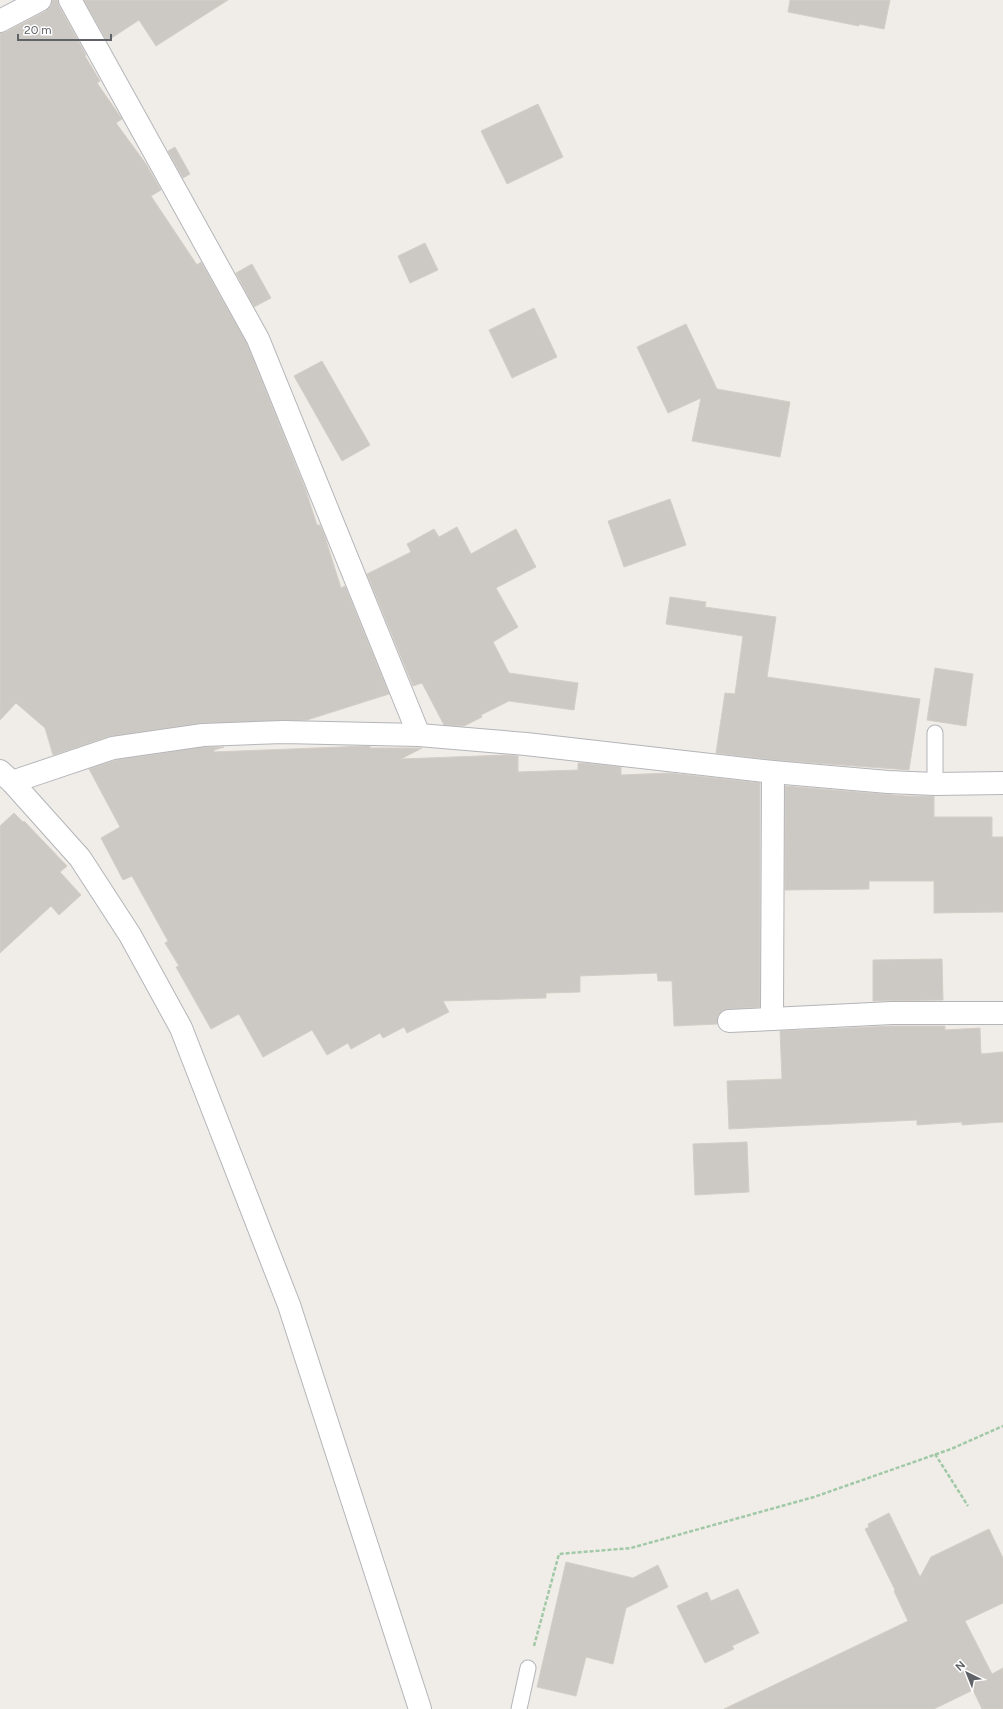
<svg xmlns="http://www.w3.org/2000/svg" width="1003" height="1709" viewBox="0 0 1003 1709" font-family="Figtree,sans-serif">
<rect width="100%" height="100%" fill="#f0ede8"/>
<g fill="#ccc8c4" stroke="#d4cec6">
<path d="M52,0H58L59,6L86,55L85,56L100,81L97,83L122,119L116,123L146,164L161,190L151,196L197,265L201,262L247,344L306,491L317,525H320L325,537L341,588L345,586L389,694L307,720L201,723L111,736L53,755L45,728L16,703L0,720V33L6,32L46,11L51,6Z"/>
<path d="M84,0H228L156,46L139,20L107,41Z"/>
<path d="M790,0H890L884,29L859,24V26L788,12Z"/>
<path d="M538,104L563,157L507,184L481,131Z"/>
<path d="M175,147L190,174L183,178L168,151Z"/>
<path d="M425,243L438,270L410,283L398,256Z"/>
<path d="M252,264L271,298L254,307L236,273Z"/>
<path d="M534,308L557,357L512,378L489,330Z"/>
<path d="M686,324L717,389L790,402L780,457L692,441L701,398L668,413L637,347Z"/>
<path d="M322,361L370,445L342,461L294,376Z"/>
<path d="M670,499L686,545L624,567L608,521Z"/>
<path d="M457,527L471,554L516,529L536,567L496,588L518,627L493,642L509,673L578,683L574,710L509,701L481,715L482,717L464,726L444,725L422,683L413,686L367,574L411,552L407,544L434,529L439,537Z"/>
<path d="M670,597L706,602L705,607L776,617L767,677L920,699L909,770L774,760L716,753L725,693L735,694L743,636L666,624Z"/>
<path d="M935,668L973,674L966,726L927,720Z"/>
<path d="M365,746H370V748H422L401,759L505,755L518,756V772L578,770V763H582L621,767V775L669,773L760,783V1007L728,1009L723,1010L718,1016L717,1024L674,1026L672,981H658L657,973L580,976V992L546,993V998L443,1001L449,1012L407,1033L404,1027L383,1038L380,1033L351,1049L348,1043L327,1055L312,1030L263,1057L239,1014L211,1029L176,967L179,966L165,943L168,941L132,876L123,880L101,838L120,827L89,769L116,760L204,747H224L214,750V752Z"/>
<path d="M785,786L906,796H934V817H992V837H1003V912L934,913V881H869V889L785,890Z"/>
<path d="M14,813L23,822L24,821L67,866L60,872L81,895L59,915L51,906L0,953V826Z"/>
<path d="M942,959L943,1000L873,1001V960Z"/>
<path d="M892,1026H945V1030L980,1028L981,1054L1003,1052V1122L962,1125V1122L917,1125V1120L729,1129L727,1081L782,1079L780,1031Z"/>
<path d="M747,1142L749,1192L695,1195L693,1144Z"/>
<path d="M889,1513L920,1577L931,1557L989,1529L1003,1558V1603L965,1621L992,1674L1003,1668V1709H982L973,1690L934,1709H724L908,1621L894,1591L895,1590L865,1529L869,1527L868,1524Z"/>
<path d="M566,1562L633,1578L658,1565L668,1587L626,1608L613,1664L586,1657L576,1696L537,1687Z"/>
<path d="M738,1589L759,1633L732,1646L734,1649L705,1663L677,1606L707,1592L711,1601Z"/>
</g>
<g fill="none" stroke-linecap="round" stroke-linejoin="round">
<g stroke="#b3b5b9" stroke-width="17">
<g id="service">
<path d="M935,733V784"/>
<path d="M519,1709L528,1668"/>
</g>
</g>
<g stroke="#b3b5b9" stroke-width="24">
<g id="minor">
<path d="M70,0L258,339L419,735"/>
<path d="M0,21L40,0"/>
<path d="M773,772L772,1019L892,1013H1003"/>
<path d="M12,782L113,748L203,735L283,732L419,735L526,744L773,772L888,782L935,784L1003,783"/>
<path d="M729,1021L772,1019"/>
</g>
</g>
<g stroke="#b3b5b9" stroke-width="24">
<path id="tertiary" d="M0,771L12,782L80,858L130,935L181,1028L289,1305L420,1709"/>
</g>
<g stroke="#a1c9a7" stroke-width="2.5" stroke-dasharray="4 2" stroke-linecap="butt">
<path d="M935,1454L968,1506"/>
<path d="M534,1646L559,1554L631,1548L814,1497L951,1449L1003,1426"/>
</g>
<use href="#service" stroke="#fff" stroke-width="15"/>
<use href="#minor" stroke="#fff" stroke-width="22"/>
<use href="#tertiary" stroke="#fff" stroke-width="22"/>
</g>
<g transform="translate(967 1673) rotate(317)" stroke="#ffffff" stroke-width="3" paint-order="stroke">
<path d="M0-3L7 15L0 10L-7 15Z" fill="#5f6367"/>
<text y="-6" font-size="11" font-weight="bold" text-anchor="middle" fill="#5f6367">N</text>
</g>
<path d="M18 34v6h93v-6" fill="none" stroke="#5f6367" stroke-width="2"/>
<text x="24" y="34" font-size="12" fill="#5f6367" stroke="#ffffff" stroke-width="3" paint-order="stroke">20 m</text>
</svg>
